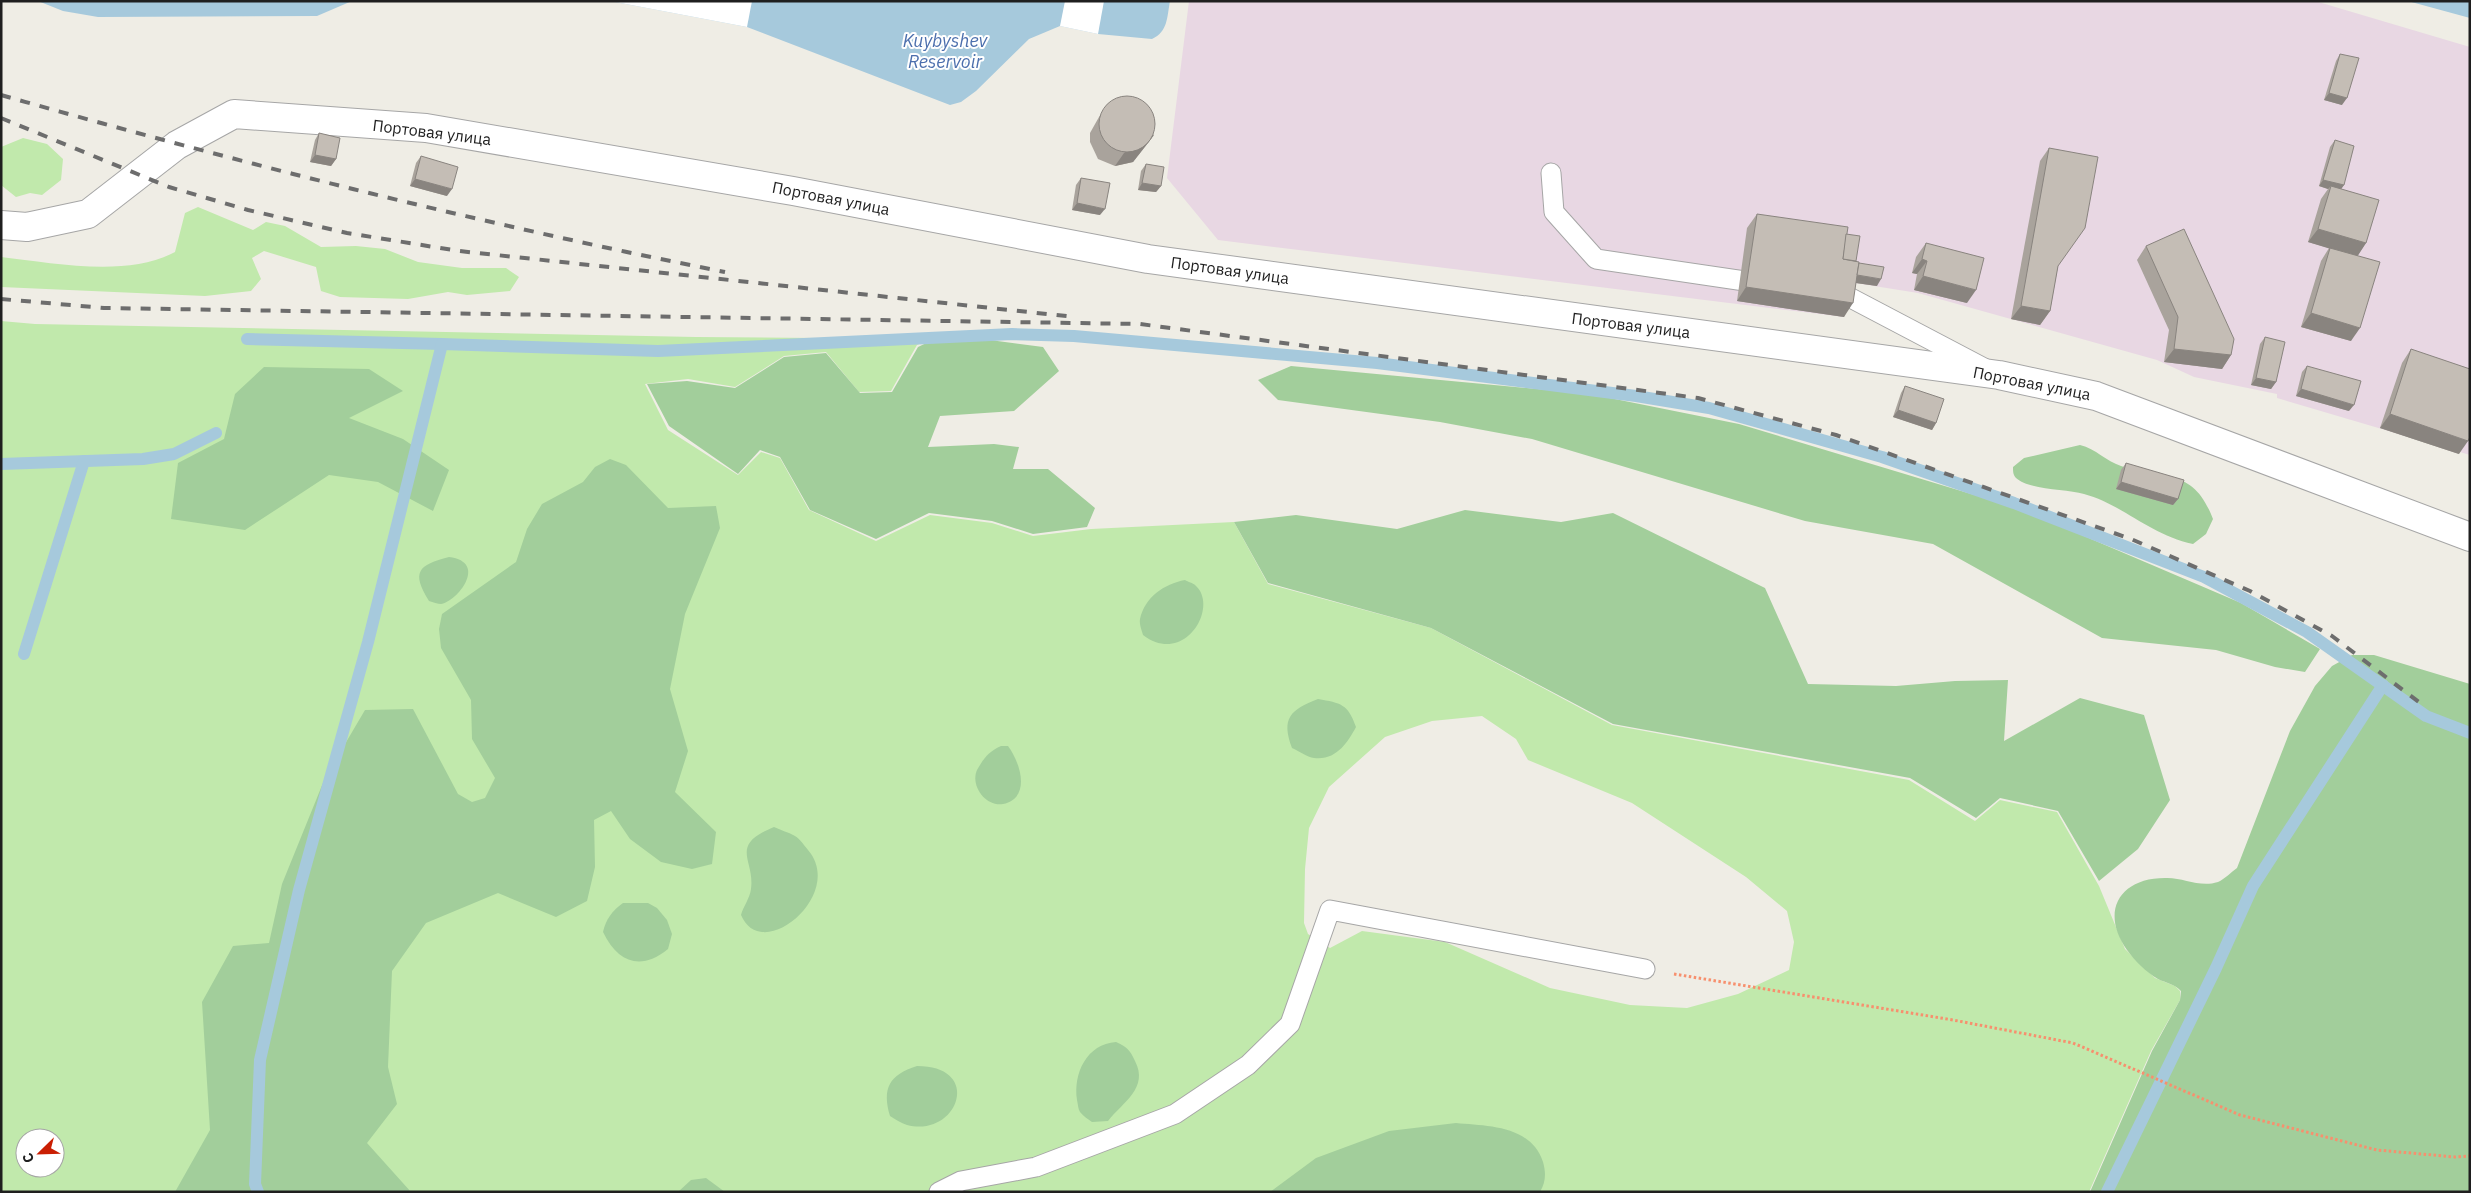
<svg xmlns="http://www.w3.org/2000/svg" width="2471" height="1193" viewBox="0 0 2471 1193" font-family="'IBM Plex Sans',sans-serif">
<rect width="100%" height="100%" fill="#efede5"/>
<path fill="#e8d7e3" d="M1189,1H2315L2470,47V455L2277,398V394L2194,377L2157,360L1918,293L1849,282L1844,317L1218,240L1167,178Z"/>
<g fill="#c1e9ac" fill-rule="evenodd">
<path d="M23,138L47,144L63,159L61,180L42,195L30,193L16,197L1,185V147Z"/>
<path d="M198,207L253,230L266,222L285,226L321,247L356,246L385,249L418,262L462,268H506L519,277L510,291L467,295L448,292L408,299L340,297L321,291L316,267L264,251L252,258L261,279L251,291L205,296L1,287V257C54,263 127,278 175,252L185,213Z"/>
<path d="M1,321L35,324L696,337L818,338L941,335L917,345L891,391L859,392L826,352L784,356L735,387L688,379L645,384L668,430L738,475L761,452L780,458L809,510L876,541L930,515L992,523L1033,536L1091,529L1234,522L1268,584L1431,628L1612,725L1909,780L1975,821L2000,800L2057,812L2099,886L2125,949L2155,978L2175,986L2180,991V1000L2151,1051L2089,1192H1ZM1482,716L1516,739L1528,760L1632,803L1746,877L1787,911L1794,942L1789,970L1738,994L1687,1008L1630,1005L1550,988L1445,942L1362,931L1330,948L1308,934L1304,923L1305,869L1309,828L1329,787L1385,737L1432,721ZM25,1138H55V1168H25Z"/>
</g>
<g fill="#a2ce9b">
<path d="M945,334L1043,347L1059,371L1014,411L940,416L928,447L994,444L1019,447L1013,469H1048L1095,508L1087,527L1033,534L992,521L929,513L876,539L810,510L780,457L760,450L738,474L669,426L647,384L687,381L735,388L784,357L826,353L860,393L892,392L918,347Z"/>
<path d="M1291,366L1590,394L1739,424L2021,509L2241,603L2320,649L2305,672L2275,667L2216,650L2102,638L1933,544L1805,521L1532,439L1440,422L1278,400L1258,380Z"/>
<path d="M264,367L369,369L403,391L349,418L403,439L449,470L433,511L378,482L329,475L245,530L171,519L178,463L224,439L235,394Z"/>
<path d="M2080,445C2096,449 2106,461 2121,466C2164,481 2193,466 2213,519L2206,534L2193,544C2150,535 2122,504 2084,494C2066,489 2029,490 2016,478C2013,475 2013,471 2013,467L2024,458Z"/>
<path d="M610,459L626,465L668,508L716,506L720,528L685,614L670,689L688,751L675,792L716,832L712,864L692,869L661,862L630,839L611,811L594,820L595,867L587,901L556,917L498,893L426,923L392,971L388,1067L397,1104L367,1143L411,1192H175L210,1130L202,1002L233,946L269,943L282,884L325,778L365,710L413,709L458,794L472,802L485,798L495,778L472,739L471,700L441,648L439,629L442,614L516,562L527,529L542,504L583,482L595,467Z"/>
<path d="M1465,510L1561,522L1613,513L1765,588L1808,684L1896,686L1955,681L2008,680L2004,741L2080,698L2144,715L2170,800L2138,849L2099,881L2058,811L2000,798L1976,818L1910,778L1613,724L1431,628L1268,583L1234,522L1296,515L1397,529Z"/>
<path d="M449,557C489,562 457,602 441,604C438,604 433,602 429,601C411,572 418,565 449,557Z"/>
<path d="M1185,580C1188,582 1193,583 1195,585C1220,606 1185,667 1143,635C1142,631 1139,624 1140,619C1145,597 1164,584 1185,580Z"/>
<path d="M2352,655H2374L2470,684V1192H2090L2152,1051L2180,1000L2181,991C2175,984 2166,983 2158,979C2146,972 2135,961 2127,950C2100,912 2119,878 2165,878C2183,877 2199,888 2218,882C2225,879 2231,872 2237,868L2290,731L2315,686L2332,666Z"/>
<path d="M1318,699C1341,703 1348,704 1356,727C1348,742 1336,761 1314,758C1307,757 1299,751 1292,748C1281,718 1290,710 1318,699Z"/>
<path d="M1001,746H1008C1020,762 1032,798 1003,804C986,807 970,786 977,770C984,758 988,752 1001,746Z"/>
<path d="M774,827C780,830 788,832 795,836C800,839 804,845 808,850C846,894 762,965 741,915C743,907 750,898 751,889C755,859 728,846 774,827Z"/>
<path d="M623,903H648L657,908L667,920L672,934L668,949C641,971 618,963 603,932C606,919 612,911 623,903Z"/>
<path d="M1116,1042C1127,1047 1130,1050 1135,1061C1149,1088 1123,1102 1108,1121L1092,1122C1088,1119 1083,1116 1080,1112C1078,1109 1078,1104 1077,1100C1073,1073 1087,1044 1116,1042Z"/>
<path d="M917,1066C984,1066 958,1138 907,1125C901,1123 895,1119 890,1116C882,1088 889,1075 917,1066Z"/>
<path d="M1456,1123C1487,1126 1531,1125 1543,1162C1546,1173 1546,1182 1540,1192H1270L1316,1158L1389,1131Z"/>
<path d="M706,1178L725,1192H678L691,1180Z"/>
</g>
<g fill="#a6c9dc">
<path d="M38,1H352L317,16L98,17L63,11Z"/>
<path d="M610,1H1170C1167,17 1168,32 1152,39L1098,34L1060,26L1029,39L976,91L961,102L950,105L747,27Z"/>
<path d="M2408,1H2470V18L2415,3Z"/>
</g>
<g fill="#fff">
<path d="M610,1H752L747,27Z"/>
<path d="M1065,1H1104L1098,34L1060,26Z"/>
</g>
<g fill="none" stroke-linecap="round" stroke-linejoin="round">
<g stroke="#a6c9dc" stroke-width="12">
<path d="M247,339L442,344"/>
<path d="M1,464L143,459L174,454L216,433"/>
<path d="M24,654L84,461"/>
<path d="M258,1192L255,1184L260,1060L299,890L368,642L442,344L658,351L1012,334L1074,336L1377,363L1636,396L1709,408L1882,457L2014,503L2204,577L2307,632L2426,716L2470,733"/>
<path d="M2107,1192L2216,968L2253,886L2383,685"/>
</g>
<g stroke="#a6a6a6" stroke-width="21">
<g id="service">
<path d="M1551,173L1554,212L1596,259L1765,284"/>
<path d="M1830,293L1847,296L1984,368"/>
<path d="M939,1192L961,1181L1036,1167L1175,1114L1248,1065L1290,1024L1330,910L1645,969"/>
</g>
</g>
<g stroke="#a6a6a6" stroke-width="30">
<path id="minor" d="M1,225L27,227L88,214L177,145L234,114L426,128L793,191L1148,259L1999,375L2096,396L2470,537"/>
</g>
<path stroke="#f7906e" stroke-width="3" stroke-dasharray="2.5 2.5" stroke-linecap="butt" d="M1674,974L1953,1020L2073,1043L2240,1115L2377,1150L2455,1157L2470,1156"/>
<use href="#service" stroke="#fff" stroke-width="19"/>
<use href="#minor" stroke="#fff" stroke-width="28"/>
<g stroke="#6d6d6d" stroke-width="4" stroke-dasharray="10 10" stroke-linecap="butt">
<path d="M1,95C240,163 481,224 725,272"/>
<path d="M1,118L169,187L248,210L347,233L459,251L1075,317"/>
<path d="M1,299L104,308L1140,324L1698,398L1836,435L2131,539L2250,591L2332,636L2424,706"/>
</g>
</g>
<g fill="#a9a39c">
<path d="M2340,54L2342,105L2324,100L2336,61Z"/>
<path d="M1109,103L1154,135L1144,148L1133,162L1115,166L1098,159L1090,142V133L1099,117Z"/>
<path d="M319,133L336,159L331,166L310,162L315,140Z"/>
<path d="M2335,140L2344,185L2341,189L2366,243L2357,256L2351,341L2301,327L2321,261L2329,248L2308,242L2321,199L2328,189L2319,186L2330,147Z"/>
<path d="M2049,148L2058,266L2050,311L2040,325L2011,319L2040,161Z"/>
<path d="M421,156L447,196L410,186L416,163Z"/>
<path d="M1146,164L1161,186L1156,192L1138,190L1141,171Z"/>
<path d="M1081,178L1100,215L1072,210L1076,185Z"/>
<path d="M1757,214L1846,234L1856,261L1859,263L1877,286L1856,283L1844,317L1737,301L1747,228Z"/>
<path d="M1926,243L1967,303L1914,290L1917,274L1912,273L1916,257Z"/>
<path d="M2146,246L2231,355L2222,369L2164,362L2169,330L2137,260Z"/>
<path d="M2265,337L2276,382L2271,389L2251,385L2260,344Z"/>
<path d="M2411,349L2459,454L2380,428L2402,363Z"/>
<path d="M2307,366L2349,411L2296,396L2302,372Z"/>
<path d="M1905,386L1936,423L1932,430L1893,417L1901,393Z"/>
<path d="M2126,463L2178,499L2173,505L2116,489L2121,470Z"/>
</g>
<g fill="#89847f">
<path d="M2329,93L2347,98L2342,105L2324,100Z"/>
<path d="M1154,135L1144,148L1133,162L1115,166L1124,153Z"/>
<path d="M315,155L336,159L331,166L310,162Z"/>
<path d="M415,179L452,189L447,196L410,186Z"/>
<path d="M2323,180L2344,185L2339,192L2331,186L2328,189L2319,186Z"/>
<path d="M1142,183L1161,186L1156,192L1138,190Z"/>
<path d="M1077,203L1105,209L1100,215L1072,210Z"/>
<path d="M2318,229L2366,243L2357,257L2308,242Z"/>
<path d="M1922,259L1927,261L1917,274L1912,273Z"/>
<path d="M1854,275L1881,279L1877,286L1849,282Z"/>
<path d="M1923,276L1976,290L1967,303L1914,290Z"/>
<path d="M1746,287L1853,303L1844,317L1737,301Z"/>
<path d="M2021,306L2050,311L2040,325L2011,319Z"/>
<path d="M2311,313L2360,328L2351,341L2301,327Z"/>
<path d="M2174,349L2231,355L2222,369L2164,362Z"/>
<path d="M2256,378L2276,382L2271,389L2251,385Z"/>
<path d="M2301,389L2354,405L2349,411L2296,396Z"/>
<path d="M1898,410L1936,423L1932,430L1893,417Z"/>
<path d="M2390,414L2468,441L2459,454L2380,428Z"/>
<path d="M2121,482L2178,499L2173,505L2116,489Z"/>
</g>
<g fill="#c4bdb5" stroke="#89847f">
<path d="M2340,54L2359,58L2347,98L2329,93Z"/>
<circle cx="1127" cy="124" r="28"/>
<path d="M319,133L340,138L336,159L315,155Z"/>
<path d="M2335,140L2354,146L2344,185L2323,180Z"/>
<path d="M2049,148L2098,157L2085,228L2058,266L2050,311L2021,306Z"/>
<path d="M421,156L458,167L452,189L415,179Z"/>
<path d="M1146,164L1164,167L1161,186L1142,183Z"/>
<path d="M1081,178L1110,183L1105,209L1077,203Z"/>
<path d="M2331,186L2379,200L2366,243L2318,229Z"/>
<path d="M1757,214L1848,227L1843,259L1859,262L1853,303L1746,287Z"/>
<path d="M2184,229L2234,339L2231,355L2174,349L2178,317L2146,246Z"/>
<path d="M1846,234L1860,236L1856,261L1843,259Z"/>
<path d="M1926,243L1984,258L1976,290L1923,276L1927,261L1922,259Z"/>
<path d="M2330,248L2380,262L2360,328L2311,313Z"/>
<path d="M1859,263L1884,267L1881,279L1857,275Z"/>
<path d="M2265,337L2285,342L2276,382L2256,378Z"/>
<path d="M2411,349L2470,369V437L2468,441L2390,414Z"/>
<path d="M2307,366L2361,381L2354,405L2301,389Z"/>
<path d="M1905,386L1944,399L1936,423L1898,410Z"/>
<path d="M2126,463L2184,480L2178,499L2121,482Z"/>
</g>
<g text-anchor="middle" dominant-baseline="central" stroke-width="4" stroke-linejoin="round" paint-order="stroke">
<g font-size="16" fill="#1f1f1f" stroke="#fff">
<text transform="translate(432 132) rotate(7)">Портовая улица</text>
<text transform="translate(831 198) rotate(11)">Портовая улица</text>
<text transform="translate(1230 270) rotate(8)">Портовая улица</text>
<text transform="translate(1631 325) rotate(7)">Портовая улица</text>
<text transform="translate(2032 383) rotate(11)">Портовая улица</text>
</g>
<g font-size="18" font-style="italic" fill="#4c6fad" stroke="#fff">
<text x="945" y="40">Kuybyshev<tspan x="945" dy="21">Reservoir</tspan></text>
</g>
</g>
<rect width="2471" height="1193" fill="none" stroke="#1f1f1f" stroke-width="5"/>
<g transform="translate(40 1153) rotate(247)"><circle r="24" fill="#ffffff" stroke="#a5a5a5"/>
<path d="M0-4L9 19L0 12L-9 19Z" fill="#ca1f03"/>
<text y="-8" font-size="14" font-weight="bold" text-anchor="middle" fill="#1f1f1f">С</text>
</g>
</svg>
